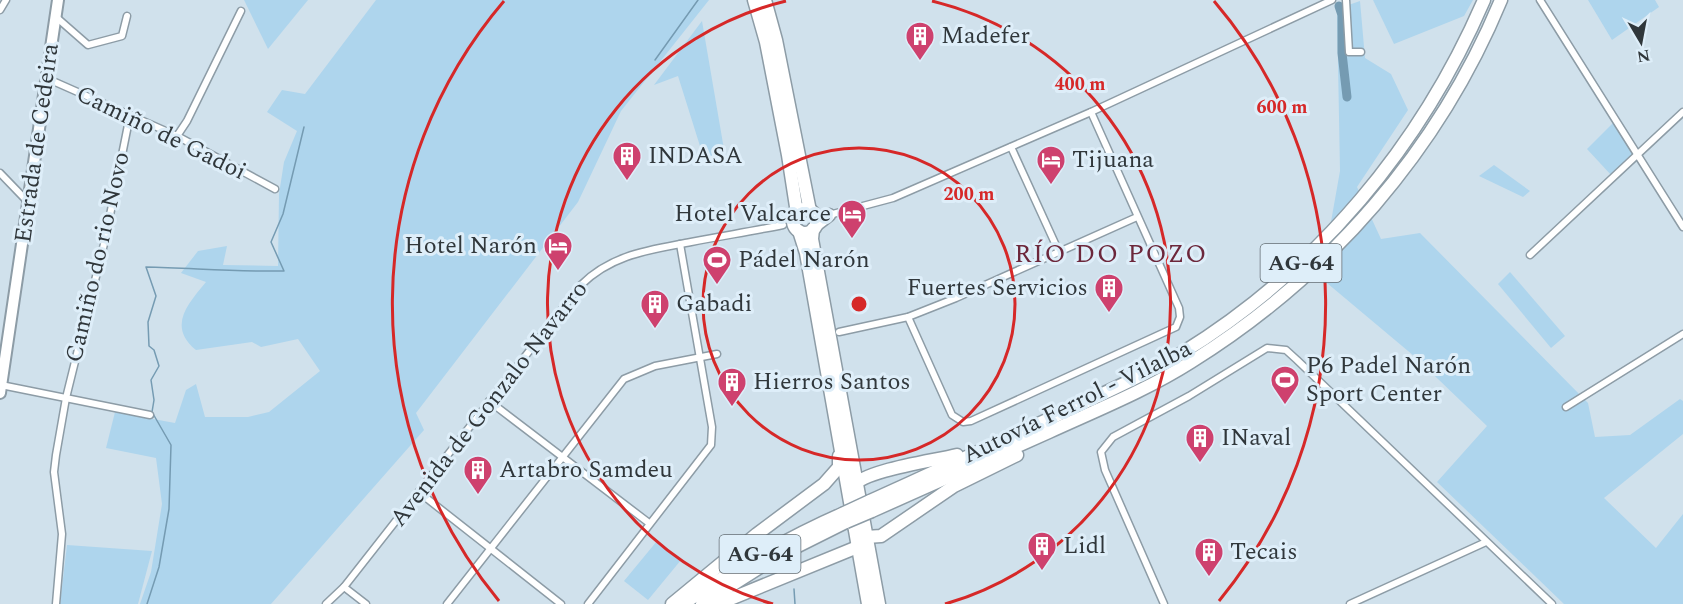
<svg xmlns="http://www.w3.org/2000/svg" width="1683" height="604" viewBox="0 0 1683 604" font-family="Spectral,serif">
<rect width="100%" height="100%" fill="#d0e1ec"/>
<g fill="#aed5ed">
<path d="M244,0H308L268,49Z"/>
<path d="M376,0H709L621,111L578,202L416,413L424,430L271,604H140L151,572L162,504L156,458L106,448L115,412L175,423L186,390L196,384L205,417H248L269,412L320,371L298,339L261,347L252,342L196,350C167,326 188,304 206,282L181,273L198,251L227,246L223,265L278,266L279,194L284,162L297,131L267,112L282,90L305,94Z"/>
<path d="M1373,0H1473L1464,16L1394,44Z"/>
<path d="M1588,0H1655L1659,7L1612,40Z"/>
<path d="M1360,1L1365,58L1391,74L1408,110L1357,187L1381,239L1420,233L1588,403L1595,437L1630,435L1680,399L1683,401V434L1604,498L1656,548L1683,514V604H1564L1437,482L1487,426L1414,356L1321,278L1340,171L1337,9Z"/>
<path d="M702,21L726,161L705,162L678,76L654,85Z"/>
<path d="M1613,123L1634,155L1612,176L1587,149Z"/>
<path d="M1494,165L1530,191L1523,197L1479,176Z"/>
<path d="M1510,272L1565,336L1551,348L1498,284Z"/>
<path d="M657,541L681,560L648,600L624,581Z"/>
<path d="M67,545L152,551L138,604H60Z"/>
</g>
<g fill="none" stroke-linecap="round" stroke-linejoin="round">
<g stroke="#759bb2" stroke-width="1.5">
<path d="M655,60L698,0"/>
<path d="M794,589L795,604"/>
<path d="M147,604L159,567L169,509L171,445L152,412L154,400L151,380L159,366L154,350L149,346L148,322L156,296L146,267C192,268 238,272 284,271L271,242L283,214L304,127"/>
</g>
<path stroke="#759bb2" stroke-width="9" d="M1339,6L1342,15V53L1347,97"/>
<g stroke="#8d9ca6" stroke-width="9">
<g id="street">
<path d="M1346,0L1349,52H1361"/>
<path d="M1540,0L1683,227"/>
<path d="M0,10L6,0"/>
<path d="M56,17L88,45L122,36L127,16"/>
<path d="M46,78L177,136L275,189"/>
<path d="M177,136L187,121L241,11"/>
<path d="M1011,147L1059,252"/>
<path d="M0,173L28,202"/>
<path d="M829,215L893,198L1091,112L1332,0"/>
<path d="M1530,255L1683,112"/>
<path d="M908,317L952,415L963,422L971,421L1176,327L1180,317L1179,308L1091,112"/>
<path d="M839,332L908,317L956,298L1137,217"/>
<path d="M1,385L150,415"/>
<path d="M489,401L649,523"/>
<path d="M1566,407L1683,334"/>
<path d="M420,493L561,604"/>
<path d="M344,587L366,604"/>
<path d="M56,604L62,534L54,472L56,455L66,398L105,240L130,115"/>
<path d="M326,604L344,587L581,285C612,254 650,250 691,242C722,236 753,231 783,225"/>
<path d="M447,604L624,379L655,366L717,354"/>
<path d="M588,604L711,445L712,427L680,244"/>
<path d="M1164,604L1105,470L1101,452L1113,437L1189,396L1267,348L1286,350L1297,360L1552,604"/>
<path d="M1350,604L1486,542"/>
</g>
</g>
<g stroke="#8d9ca6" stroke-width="14">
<path id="primary" d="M0,393L58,0"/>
</g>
<g stroke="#8d9ca6" stroke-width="15">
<g id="highway">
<path d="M754,0L766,42L788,155L797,213"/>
<path d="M765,0L776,40L810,211"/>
<circle cx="805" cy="221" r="12"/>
<path d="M816,225L829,215"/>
<path d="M813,229L812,239L879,604"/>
<path d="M799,231L806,253L868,604"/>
<path d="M852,487C864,470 934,461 957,455"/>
<path d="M870,501C936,471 1003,441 1068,410C1106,392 1146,375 1182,353C1318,269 1421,146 1484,0"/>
<path d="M872,511C931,485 990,458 1049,432C1097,410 1147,390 1191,362C1329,276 1439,150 1501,0"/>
<path d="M855,529L866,537L881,536L954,486L1017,455"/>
<path d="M672,604L757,534L824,484L839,467V456"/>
<path d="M683,604C734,569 785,539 842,514"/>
<path d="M702,604L776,557L846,522"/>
<path d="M718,604L855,548L862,541"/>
</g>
</g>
<use href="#street" stroke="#fff" stroke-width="6"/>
<use href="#primary" stroke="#fff" stroke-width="10"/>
<use href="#highway" stroke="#fff" stroke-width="12"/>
<g stroke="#8d9ca6" stroke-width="15" stroke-linecap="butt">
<g id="highway-bridge">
<path d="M842,514L870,501"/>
<path d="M846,522L872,511"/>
</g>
</g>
<use href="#highway-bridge" stroke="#fff" stroke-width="12"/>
</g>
<g fill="none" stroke="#d62828" stroke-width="3">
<circle cx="859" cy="304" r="156"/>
<path d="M773 604A312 312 0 0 1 786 1M932 1A312 312 0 0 1 945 604"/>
<path d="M499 601A467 467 0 0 1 504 1M1214 1A467 467 0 0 1 1219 601"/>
</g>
<defs>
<g id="building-pin" transform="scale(1.5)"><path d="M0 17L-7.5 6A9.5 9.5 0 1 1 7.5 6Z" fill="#ce416e" stroke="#deeef9"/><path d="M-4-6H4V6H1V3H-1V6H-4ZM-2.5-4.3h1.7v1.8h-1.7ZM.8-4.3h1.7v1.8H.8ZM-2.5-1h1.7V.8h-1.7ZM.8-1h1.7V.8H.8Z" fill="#fff"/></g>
<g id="hotel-pin" transform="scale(1.5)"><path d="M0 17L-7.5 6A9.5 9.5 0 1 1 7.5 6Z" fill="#ce416e" stroke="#deeef9"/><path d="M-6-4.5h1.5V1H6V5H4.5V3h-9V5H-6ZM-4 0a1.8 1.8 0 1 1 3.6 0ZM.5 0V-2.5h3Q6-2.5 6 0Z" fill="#fff"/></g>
<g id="stadium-pin" transform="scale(1.5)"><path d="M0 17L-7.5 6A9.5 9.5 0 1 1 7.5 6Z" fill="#ce416e" stroke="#deeef9"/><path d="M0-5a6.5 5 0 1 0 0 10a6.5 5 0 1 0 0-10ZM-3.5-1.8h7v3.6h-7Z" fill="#fff"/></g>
</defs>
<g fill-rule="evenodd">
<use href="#building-pin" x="920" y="36"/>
<use href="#building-pin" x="627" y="156"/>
<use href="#hotel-pin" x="1051" y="160"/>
<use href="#hotel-pin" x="852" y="214"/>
<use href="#hotel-pin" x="558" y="246"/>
<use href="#stadium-pin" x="717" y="260"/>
<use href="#building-pin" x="1109" y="288"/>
<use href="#building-pin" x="655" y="304"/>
<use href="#stadium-pin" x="1285" y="380"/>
<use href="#building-pin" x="732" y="382"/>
<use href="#building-pin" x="1200" y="438"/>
<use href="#building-pin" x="478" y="470"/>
<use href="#building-pin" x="1042" y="546"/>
<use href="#building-pin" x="1209" y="552"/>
</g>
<g text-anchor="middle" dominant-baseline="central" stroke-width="6" stroke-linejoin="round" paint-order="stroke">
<g fill="#deeef9" stroke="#646e74" stroke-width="1.5">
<rect x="1260.5" y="244" width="81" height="38" rx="4.5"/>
<rect x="719.5" y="535" width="81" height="38" rx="4.5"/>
</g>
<g font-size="22" font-weight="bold" fill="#30373b">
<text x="1301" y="263">AG-64</text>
<text x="760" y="554">AG-64</text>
</g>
<g font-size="24" fill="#30373b" stroke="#deeef9" text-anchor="start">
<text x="941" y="36">Madefer</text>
<text x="648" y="156">INDASA</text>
<text x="1072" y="160">Tijuana</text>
<text x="831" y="214" text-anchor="end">Hotel Valcarce</text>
<text x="537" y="246" text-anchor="end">Hotel Narón</text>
<text x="738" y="260">Pádel Narón</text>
<text x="1088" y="288" text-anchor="end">Fuertes Servicios</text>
<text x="676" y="304">Gabadi</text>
<text x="1306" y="366">P6 Padel Narón<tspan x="1306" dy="28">Sport Center</tspan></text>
<text x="753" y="382">Hierros Santos</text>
<text x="1221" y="438">INaval</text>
<text x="499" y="470">Artabro Samdeu</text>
<text x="1063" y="546">Lidl</text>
<text x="1230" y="552">Tecais</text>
</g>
<g font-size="24" fill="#30373b" stroke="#deeef9">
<text transform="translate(161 133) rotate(26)">Camiño de Gadoi</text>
<text transform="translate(37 143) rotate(-82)">Estrada de Cedeira</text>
<text transform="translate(98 257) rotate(-77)">Camiño do rio Novo</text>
<text transform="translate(1077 402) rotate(-26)">Autovía Ferrol - Vilalba</text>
<text transform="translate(489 404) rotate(-52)">Avenida de Gonzalo Navarro</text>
</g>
<g font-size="26" letter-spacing="1.5" fill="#6c273b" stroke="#deeef9">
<text x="1111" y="254">RÍO DO POZO</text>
</g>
</g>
<circle cx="859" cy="304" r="9" fill="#d62828" stroke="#deeef9" stroke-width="3"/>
<g font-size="18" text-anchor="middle" font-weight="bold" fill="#d62828" stroke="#deeef9" stroke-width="6" stroke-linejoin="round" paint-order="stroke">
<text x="1080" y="90">400 m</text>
<text x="1282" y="113">600 m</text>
<text x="969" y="200">200 m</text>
</g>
<g transform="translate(1641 42) rotate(170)" stroke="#deeef9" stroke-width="4.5" paint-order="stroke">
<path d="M0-4.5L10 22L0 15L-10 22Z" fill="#30373b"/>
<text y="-9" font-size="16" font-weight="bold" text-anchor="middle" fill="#30373b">N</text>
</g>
</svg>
